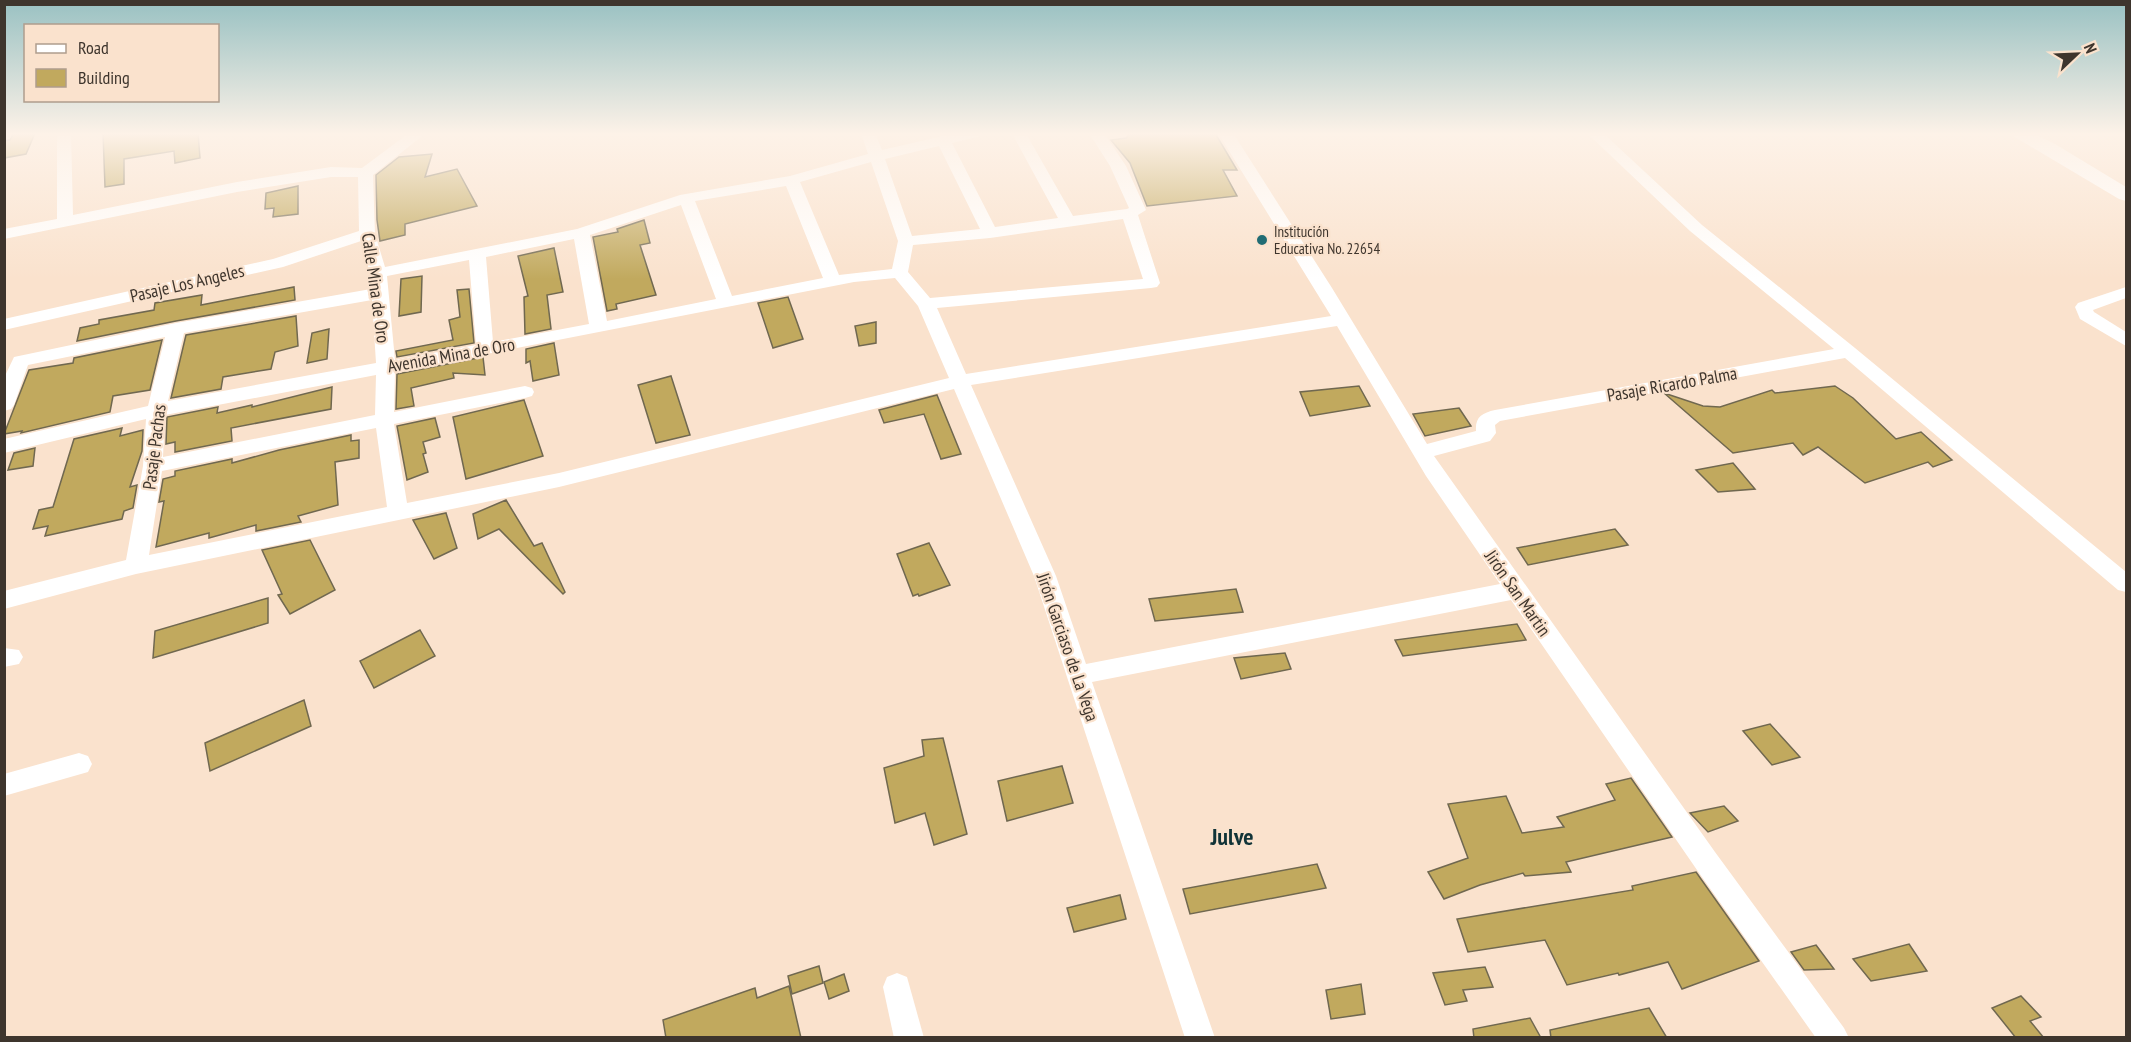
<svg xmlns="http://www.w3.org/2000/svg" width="2131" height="1042" viewBox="0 0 2131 1042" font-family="'PT Sans Narrow',sans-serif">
<rect width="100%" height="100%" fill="#fae2cd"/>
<g fill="#c1a95e" stroke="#706850" stroke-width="1.5">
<path d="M14,133H35L26,154L4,158V141L10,140Z"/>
<path d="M103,133H198L200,158L175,163L174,151L124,159V184L105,187Z"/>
<path d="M1131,133H1215L1237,170H1223L1237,196L1147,206L1130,163L1111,140L1126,138Z"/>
<path d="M432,154L425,177L457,169L477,206L405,224V235L380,241L377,220L376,175L399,157Z"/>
<path d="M298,186V214L273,217L274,208L265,209L266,193Z"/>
<path d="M644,220L650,243L640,245L656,295L616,304L617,309L607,311L593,237L618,232L617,229Z"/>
<path d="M554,248L563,292L547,295L551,329L525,334L524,297L528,296L518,256Z"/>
<path d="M422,276L421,312L399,316L401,279Z"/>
<path d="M294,287L295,300L176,321L77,341L80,328L99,324V320L154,310L155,303L202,295L201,305Z"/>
<path d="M469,289L474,343L397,357L396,351L453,340L449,320L460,317L457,290Z"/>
<path d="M788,297L803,339L773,348L758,303Z"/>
<path d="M296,316L298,346L275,352L271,369L223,377L221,389L171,398L186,335Z"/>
<path d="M876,322V343L859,346L855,326Z"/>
<path d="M329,329L327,359L307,363L312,333Z"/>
<path d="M162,340L150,390L113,396L110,412L21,433L22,431L4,434L29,370L73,363L74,358Z"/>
<path d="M554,343L559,375L533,381L530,361L526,363V349Z"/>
<path d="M483,357L485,375L453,373L454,378L411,388L414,406L396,409L397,374Z"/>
<path d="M671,376L690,435L656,443L638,385Z"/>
<path d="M1359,386L1370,406L1310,416L1300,392Z"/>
<path d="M1835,386L1853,398L1896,439L1921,432L1952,460L1933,467L1928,462L1865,483L1818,447L1803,455L1793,443L1733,453L1664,393L1703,406L1720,407L1772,390L1775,393Z"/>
<path d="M332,387L331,409L231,428L232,441L175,452V442L166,444L167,417L218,407L217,413L252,405V407Z"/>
<path d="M937,395L961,454L941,459L924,414L884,423L879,410Z"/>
<path d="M524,400L543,456L466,479L453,417Z"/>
<path d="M1459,408L1471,426L1425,436L1413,414Z"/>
<path d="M435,418L440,437L423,442L426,453L423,454L428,472L407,480L397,426Z"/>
<path d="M122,428L120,436L143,430L142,451L130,487L137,485L133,508L124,511L122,519L45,536L48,526L33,529L39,510L53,507L74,439Z"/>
<path d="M351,435V441L359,440V458L335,462L338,505L298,516L301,522L256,531V525L209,538V533L156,547L164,501L159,502L163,479L175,476V471L232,459V463L279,450Z"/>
<path d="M35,448L33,466L8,470L14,453Z"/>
<path d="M1733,463L1755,489L1718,492L1696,470Z"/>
<path d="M506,500L534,546L542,543L565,592L563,594L499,529L478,539L473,514Z"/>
<path d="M446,513L457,548L434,559L413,520Z"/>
<path d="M1615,529L1628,545L1528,565L1517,548Z"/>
<path d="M310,540L335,590L290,614L278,595L282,594L262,550Z"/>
<path d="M929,543L950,585L919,596L918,594L913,596L897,554Z"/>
<path d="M1236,589L1243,612L1155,621L1149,599Z"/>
<path d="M268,598V623L153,658L155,631Z"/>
<path d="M1517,624L1526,640L1403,656L1395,640Z"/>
<path d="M420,630L435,656L374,688L360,661Z"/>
<path d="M1285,653L1291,669L1241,679L1234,658Z"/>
<path d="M304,700L311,726L210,771L205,743Z"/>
<path d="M1770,724L1800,757L1772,765L1743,731Z"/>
<path d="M943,738L967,834L934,845L925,813L895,823L884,768L924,756L922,740Z"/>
<path d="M1062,766L1073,803L1007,821L998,781Z"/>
<path d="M1631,778L1672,837L1566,862L1571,872L1525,876L1523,873L1480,885L1444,899L1428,872L1468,858L1448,804L1506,796L1522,833L1564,827L1557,817L1615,800L1606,784Z"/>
<path d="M1724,806L1738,821L1708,832L1690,813Z"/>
<path d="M1317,864L1326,888L1190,914L1183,889Z"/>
<path d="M1696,872L1759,961L1682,989L1668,962L1619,975L1618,973L1567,985L1545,940L1468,952L1457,919L1633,890L1632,886Z"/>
<path d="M1120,895L1126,919L1074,932L1067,908Z"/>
<path d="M1909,944L1927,971L1871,981L1853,959Z"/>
<path d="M1816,945L1834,969L1804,970L1791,952Z"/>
<path d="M819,966L823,983L792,994L788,976Z"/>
<path d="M1485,967L1493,987L1463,990L1467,1001L1445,1005L1433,973Z"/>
<path d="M844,974L849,991L829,999L824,982Z"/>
<path d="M1361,984L1365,1014L1331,1019L1326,990Z"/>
<path d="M789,986L801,1038H666L663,1020L755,988L757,998Z"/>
<path d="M2021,996L2041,1017L2030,1021L2044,1038H2016L1992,1008Z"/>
<path d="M1649,1008L1667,1038H1551L1550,1030Z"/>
<path d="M1530,1018L1541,1038H1474L1473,1029Z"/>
</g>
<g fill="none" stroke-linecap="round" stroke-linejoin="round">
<g fill="#fff" fill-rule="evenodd">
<path d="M57,133H71L73,215L237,182L331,167L362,168L409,133H426L373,175L375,234L385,267L577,229L680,195L790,176L868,154L861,133H875L882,150L956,133H983L981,136L952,143L995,227L1058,218L1014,137L1018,133L1026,134L1028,137L1073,216L1127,209L1129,208L1110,166L1089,133H1104L1126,166L1146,210L1138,215L1160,283L1157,287L1151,288L937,308L966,374L1331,316L1218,133H1233L1332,288L1427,444L1476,431C1475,417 1482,413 1495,410L1834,349L1690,231L1587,133H1603L1702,225L1855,348L2126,572V592L2118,590L1845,358L1500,421L1495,425L1496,433L1490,441L1434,456L1715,852L1844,1028L1849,1038H1816L1697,870L1511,600L1092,682L1215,1038H1185L1034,576L954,389L559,487L136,574L4,609V591L126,560L143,466L146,419L4,453V439L148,406L165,337L28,365L14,405L11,409L4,411V378L14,357L176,323L371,289L370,273L361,241L283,267L4,330V319L273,259L359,231L358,177H331L237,192L4,239V229L57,219ZM939,146L980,229L912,236L885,159ZM871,162L898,241L892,269L839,275L800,182ZM786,186L823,278L732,296L695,201ZM681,205L716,299L607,321L590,235ZM1123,219L1143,279L930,298L908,272L913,245L990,238ZM574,239L589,324L493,342L486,257ZM469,260L476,345L395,360L387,276ZM895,278L918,306L949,378L559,473L407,503L394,424L525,398L532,396L534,392L532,388L525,386L394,412L395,372L854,282ZM372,300L376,363L168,401L184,333ZM1337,326L1426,476L1500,584L1086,664L1056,576L971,385ZM376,375L375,415L163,457L165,415ZM376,428L387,507L149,555L162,471Z"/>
<path d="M2126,287V298L2093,310L2094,312L2126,332V346L2080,319L2075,307L2078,303Z"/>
<path d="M4,648L19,650L23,657L19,664L4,667Z"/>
<path d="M79,753L88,756L92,764L88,772L4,796V774Z"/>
<path d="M897,973L907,977L924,1038H894L883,987L887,977Z"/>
</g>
<path fill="#fff" fill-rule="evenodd" d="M2008,133H2032L2055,144L2126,187V201L2119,199Z"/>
</g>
<linearGradient id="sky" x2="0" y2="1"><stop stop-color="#99c1c2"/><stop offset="0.48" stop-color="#fdf2e8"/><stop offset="1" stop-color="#fdf2e8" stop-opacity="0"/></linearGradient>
<rect width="2131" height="279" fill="url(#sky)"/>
<circle fill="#216c74" stroke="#fae2cd" stroke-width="2" cx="1262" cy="240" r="6"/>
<g text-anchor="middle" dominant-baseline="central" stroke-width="4.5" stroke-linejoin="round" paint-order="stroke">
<g font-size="15" fill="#3e352d" stroke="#fae2cd" text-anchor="start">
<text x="1274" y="231">Institución<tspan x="1274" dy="17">Educativa No. 22654</tspan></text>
</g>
<g font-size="18" fill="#3e352d" stroke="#fae2cd">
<text transform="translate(187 283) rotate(-13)">Pasaje Los Angeles</text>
<text transform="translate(376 288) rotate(82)">Calle Mina de Oro</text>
<text transform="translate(451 355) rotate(-10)">Avenida Mina de Oro</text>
<text transform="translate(1672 384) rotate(-10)">Pasaje Ricardo Palma</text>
<text transform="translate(154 447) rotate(-83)">Pasaje Pachas</text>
<text transform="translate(1518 593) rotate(55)">Jirón San Martin</text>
<text transform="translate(1068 647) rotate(71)">Jirón Garciaso de La Vega</text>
</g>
<g font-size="24" font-weight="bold" fill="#113438" stroke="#fae2cd">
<text x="1232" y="836">Julve</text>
</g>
</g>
<rect width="2131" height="1042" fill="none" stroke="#3e352d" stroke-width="12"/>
<rect x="24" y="24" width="195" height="78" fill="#fae2cd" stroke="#af9d8d" stroke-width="1.5"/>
<rect x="36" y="44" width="30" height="9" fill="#ffffff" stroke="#af9d8d" stroke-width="1.5"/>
<text x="78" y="54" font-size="18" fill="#3e352d">Road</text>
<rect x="36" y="69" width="30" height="18" fill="#c1a95e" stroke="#af9d8d" stroke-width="1.5"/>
<text x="78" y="84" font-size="18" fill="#3e352d">Building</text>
<g transform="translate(2077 54) rotate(67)" stroke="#fae2cd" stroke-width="4.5" paint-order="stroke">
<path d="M0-4.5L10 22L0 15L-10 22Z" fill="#3e352d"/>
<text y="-9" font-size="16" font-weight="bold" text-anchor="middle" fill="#3e352d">N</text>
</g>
</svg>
